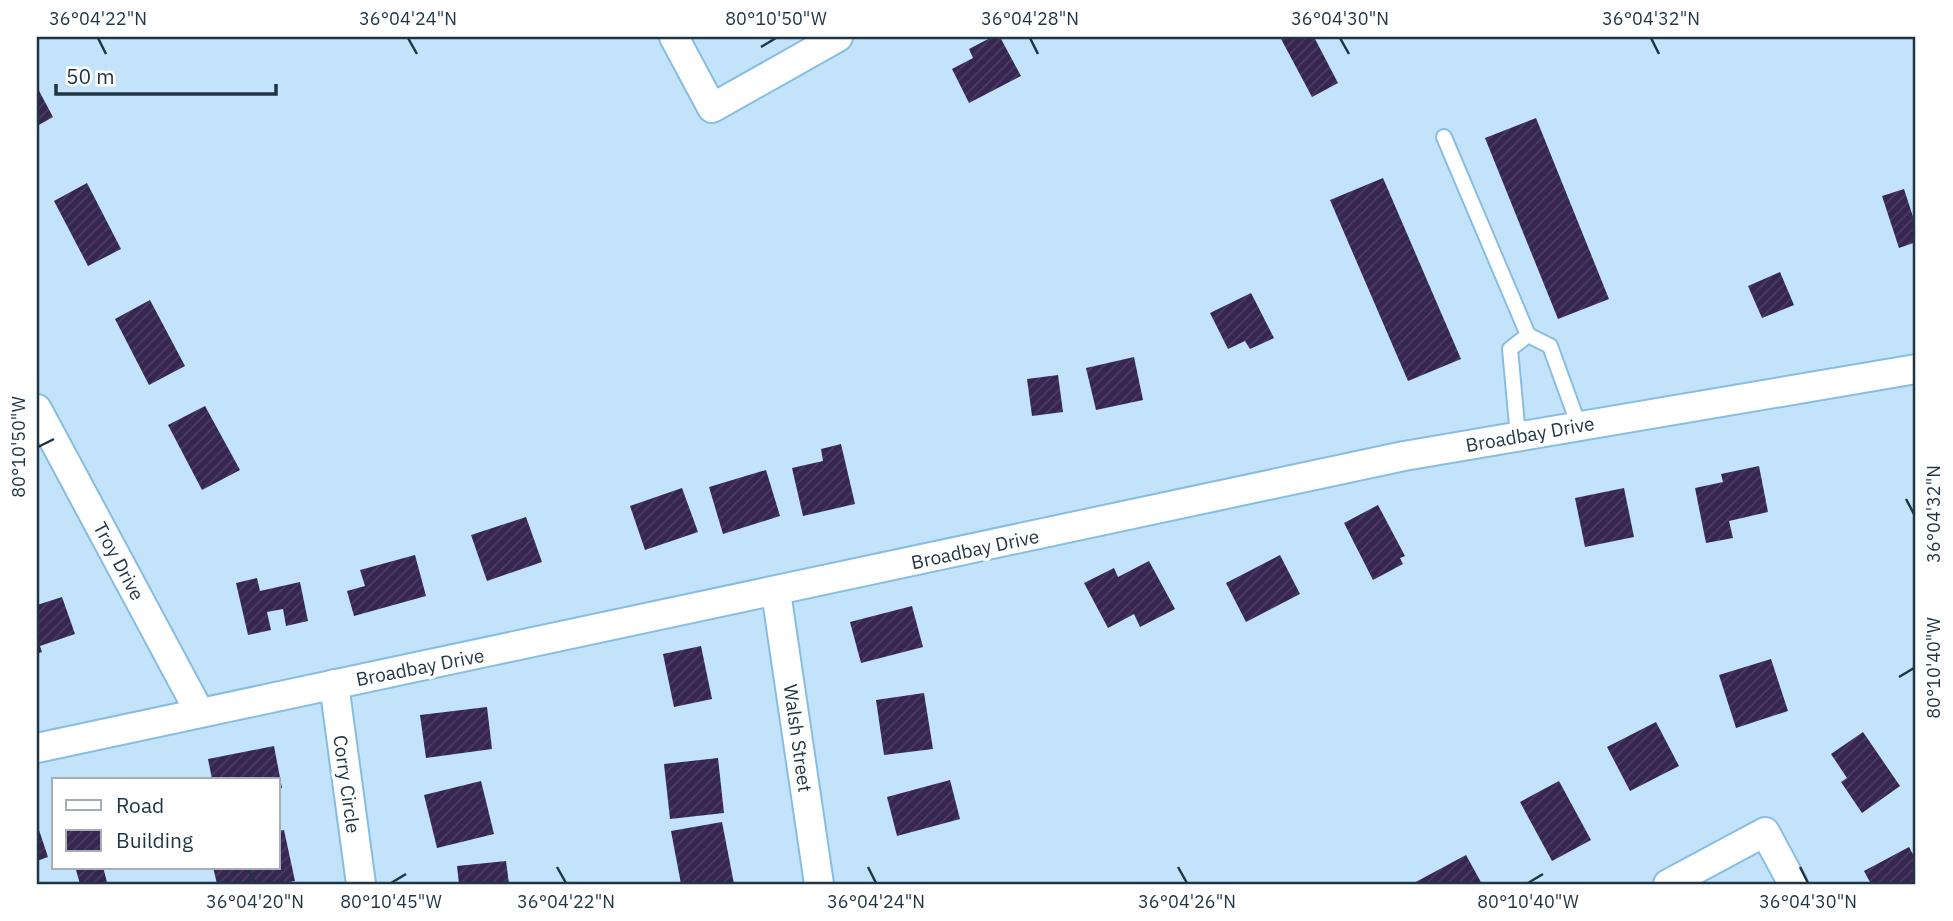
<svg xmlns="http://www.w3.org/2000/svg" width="1953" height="921" viewBox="0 0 1953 921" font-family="'IBM Plex Sans',sans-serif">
<defs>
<pattern id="building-hatch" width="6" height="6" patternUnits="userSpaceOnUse" patternTransform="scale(1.75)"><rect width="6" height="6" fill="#372651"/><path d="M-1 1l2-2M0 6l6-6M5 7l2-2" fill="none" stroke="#4b3d63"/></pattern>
</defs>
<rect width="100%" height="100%" fill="#c3e3fa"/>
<g fill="url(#building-hatch)">
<path d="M992,37H1000L1021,76L969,103L952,69L973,58L969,49Z"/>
<path d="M1280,37H1314L1338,83L1312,97Z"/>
<path d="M37,87L53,117L37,126Z"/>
<path d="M1536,118L1609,299L1558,319L1485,138Z"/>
<path d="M1383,178L1461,359L1408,381L1330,200Z"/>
<path d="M87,183L121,249L88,266L54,201Z"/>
<path d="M1904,189L1916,226V242L1899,248L1882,196Z"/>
<path d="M1780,272L1794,305L1762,318L1748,286Z"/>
<path d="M1251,293L1274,338L1250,349L1245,341L1228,349L1210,313Z"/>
<path d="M150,300L185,366L149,385L115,319Z"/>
<path d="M1134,357L1143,400L1096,410L1086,368Z"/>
<path d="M1058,375L1063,412L1032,416L1027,379Z"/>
<path d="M205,406L240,470L202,490L168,425Z"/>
<path d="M841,444L855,504L803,516L792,468L823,461L821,449Z"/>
<path d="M1759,466L1768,512L1729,521L1733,538L1706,543L1695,488L1723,482L1721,474Z"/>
<path d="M766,470L780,516L723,534L709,487Z"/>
<path d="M682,488L698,532L645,550L630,506Z"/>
<path d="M1624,488L1634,537L1585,547L1575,498Z"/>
<path d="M1378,505L1405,556L1400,558L1403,564L1373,580L1344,523Z"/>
<path d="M526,517L542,562L487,581L471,535Z"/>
<path d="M415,555L426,596L354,616L347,591L365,586L360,570Z"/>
<path d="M1280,555L1300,594L1246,622L1226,583Z"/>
<path d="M1149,561L1175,609L1140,627L1134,614L1108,628L1084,583L1114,568L1118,577Z"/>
<path d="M257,578L260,591L300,582L308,621L286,626L283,609L267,612L271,630L248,635L236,583Z"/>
<path d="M62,597L75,634L40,646L42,652L37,654V605Z"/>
<path d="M912,606L923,647L861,663L850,622Z"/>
<path d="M701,646L712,699L674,707L663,654Z"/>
<path d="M1771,659L1788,711L1736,728L1719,675Z"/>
<path d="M924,693L933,749L884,755L876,700Z"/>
<path d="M487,707L492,749L426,758L420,715Z"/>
<path d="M1656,722L1679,766L1630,791L1607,747Z"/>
<path d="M1863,732L1900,786L1862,813L1841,782L1847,778L1831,754Z"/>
<path d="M274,746L282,788L278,789V779H212L208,759Z"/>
<path d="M718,758L724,813L670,819L664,764Z"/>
<path d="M950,780L960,819L897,836L887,797Z"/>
<path d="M481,781L494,834L437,848L424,795Z"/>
<path d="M1559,781L1591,840L1552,861L1520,802Z"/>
<path d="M722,822L734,884H681L671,831Z"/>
<path d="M37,824L48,857L37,861Z"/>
<path d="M284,830L295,881L278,884H217L213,867H278V831Z"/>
<path d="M1909,847L1916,860V884H1871L1864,871Z"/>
<path d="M1466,855L1482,884H1412Z"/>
<path d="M506,861L509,884H459L457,866Z"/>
<path d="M87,867H103L107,882L80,884L76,870Z"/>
</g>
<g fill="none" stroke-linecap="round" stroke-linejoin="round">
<g stroke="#88bde2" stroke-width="18">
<g id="service">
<path d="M1444,137L1528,335"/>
<path d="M1518,436L1510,349L1528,335L1550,346L1579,426"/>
</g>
</g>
<g stroke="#88bde2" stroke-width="32">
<g id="minor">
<path d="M674,37L712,108L838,37"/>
<path d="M37,409L200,713"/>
<path d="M776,592L819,884"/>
<path d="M334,684L361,884"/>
<path d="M37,748L1404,456L1916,369"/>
<path d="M1668,884L1765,832L1793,884"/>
</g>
</g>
<use href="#service" stroke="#fff" stroke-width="14"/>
<use href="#minor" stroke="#fff" stroke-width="28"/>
</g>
<path fill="none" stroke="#1f3544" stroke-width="2.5" d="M98,38L106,54M408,38L417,54M1030,38L1038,54M1340,38L1349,54M1651,38L1659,54M761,47L776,38M38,447L54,439M1906,499L1914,514M1899,677L1914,668M247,867L255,883M557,867L566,883M868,867L876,883M1178,867L1187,883M1800,867L1808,883M391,883L406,874M1528,883L1543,874"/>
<g text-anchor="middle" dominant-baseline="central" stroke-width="7" stroke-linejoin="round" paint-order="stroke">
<g font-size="19" fill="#1f3544" stroke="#fff">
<text transform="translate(1530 434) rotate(-10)">Broadbay Drive</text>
<text transform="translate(975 549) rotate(-12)">Broadbay Drive</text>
<text transform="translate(119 561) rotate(62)">Troy Drive</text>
<text transform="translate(420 667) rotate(-11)">Broadbay Drive</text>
<text transform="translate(798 738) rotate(82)">Walsh Street</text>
<text transform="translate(347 784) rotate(82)">Corry Circle</text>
</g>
</g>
<rect width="1953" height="921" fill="none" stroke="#ffffff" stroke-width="77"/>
<rect x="52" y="778" width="228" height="91" fill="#ffffff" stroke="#a5aeb4" stroke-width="2"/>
<rect x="66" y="800" width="35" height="10" fill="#ffffff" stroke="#a5aeb4" stroke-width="2"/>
<text x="116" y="813" font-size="21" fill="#1f3544">Road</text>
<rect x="66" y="830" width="35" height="21" fill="url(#building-hatch)" stroke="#a5aeb4" stroke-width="2"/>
<text x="116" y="848" font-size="21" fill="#1f3544">Building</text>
<path d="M56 84v10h220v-10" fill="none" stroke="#1f3544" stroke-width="3.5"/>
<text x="66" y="84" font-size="21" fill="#1f3544" stroke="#ffffff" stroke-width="5" paint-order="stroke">50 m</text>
<rect x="38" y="38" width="1876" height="845" fill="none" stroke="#1f3544" stroke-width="2.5"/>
<g font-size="18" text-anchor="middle" fill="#1f3544">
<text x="98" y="25">36°04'22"N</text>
<text x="408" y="25">36°04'24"N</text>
<text x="776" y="25">80°10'50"W</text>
<text x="1030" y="25">36°04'28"N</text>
<text x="1340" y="25">36°04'30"N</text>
<text x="1651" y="25">36°04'32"N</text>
<text transform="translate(19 447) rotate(-90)" y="6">80°10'50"W</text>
<text transform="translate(1934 514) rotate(-90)" y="6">36°04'32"N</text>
<text transform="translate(1934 668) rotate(-90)" y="6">80°10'40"W</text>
<text x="255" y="908">36°04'20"N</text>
<text x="391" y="908">80°10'45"W</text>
<text x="566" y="908">36°04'22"N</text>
<text x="876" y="908">36°04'24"N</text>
<text x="1187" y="908">36°04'26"N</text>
<text x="1528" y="908">80°10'40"W</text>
<text x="1808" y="908">36°04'30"N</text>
</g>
</svg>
